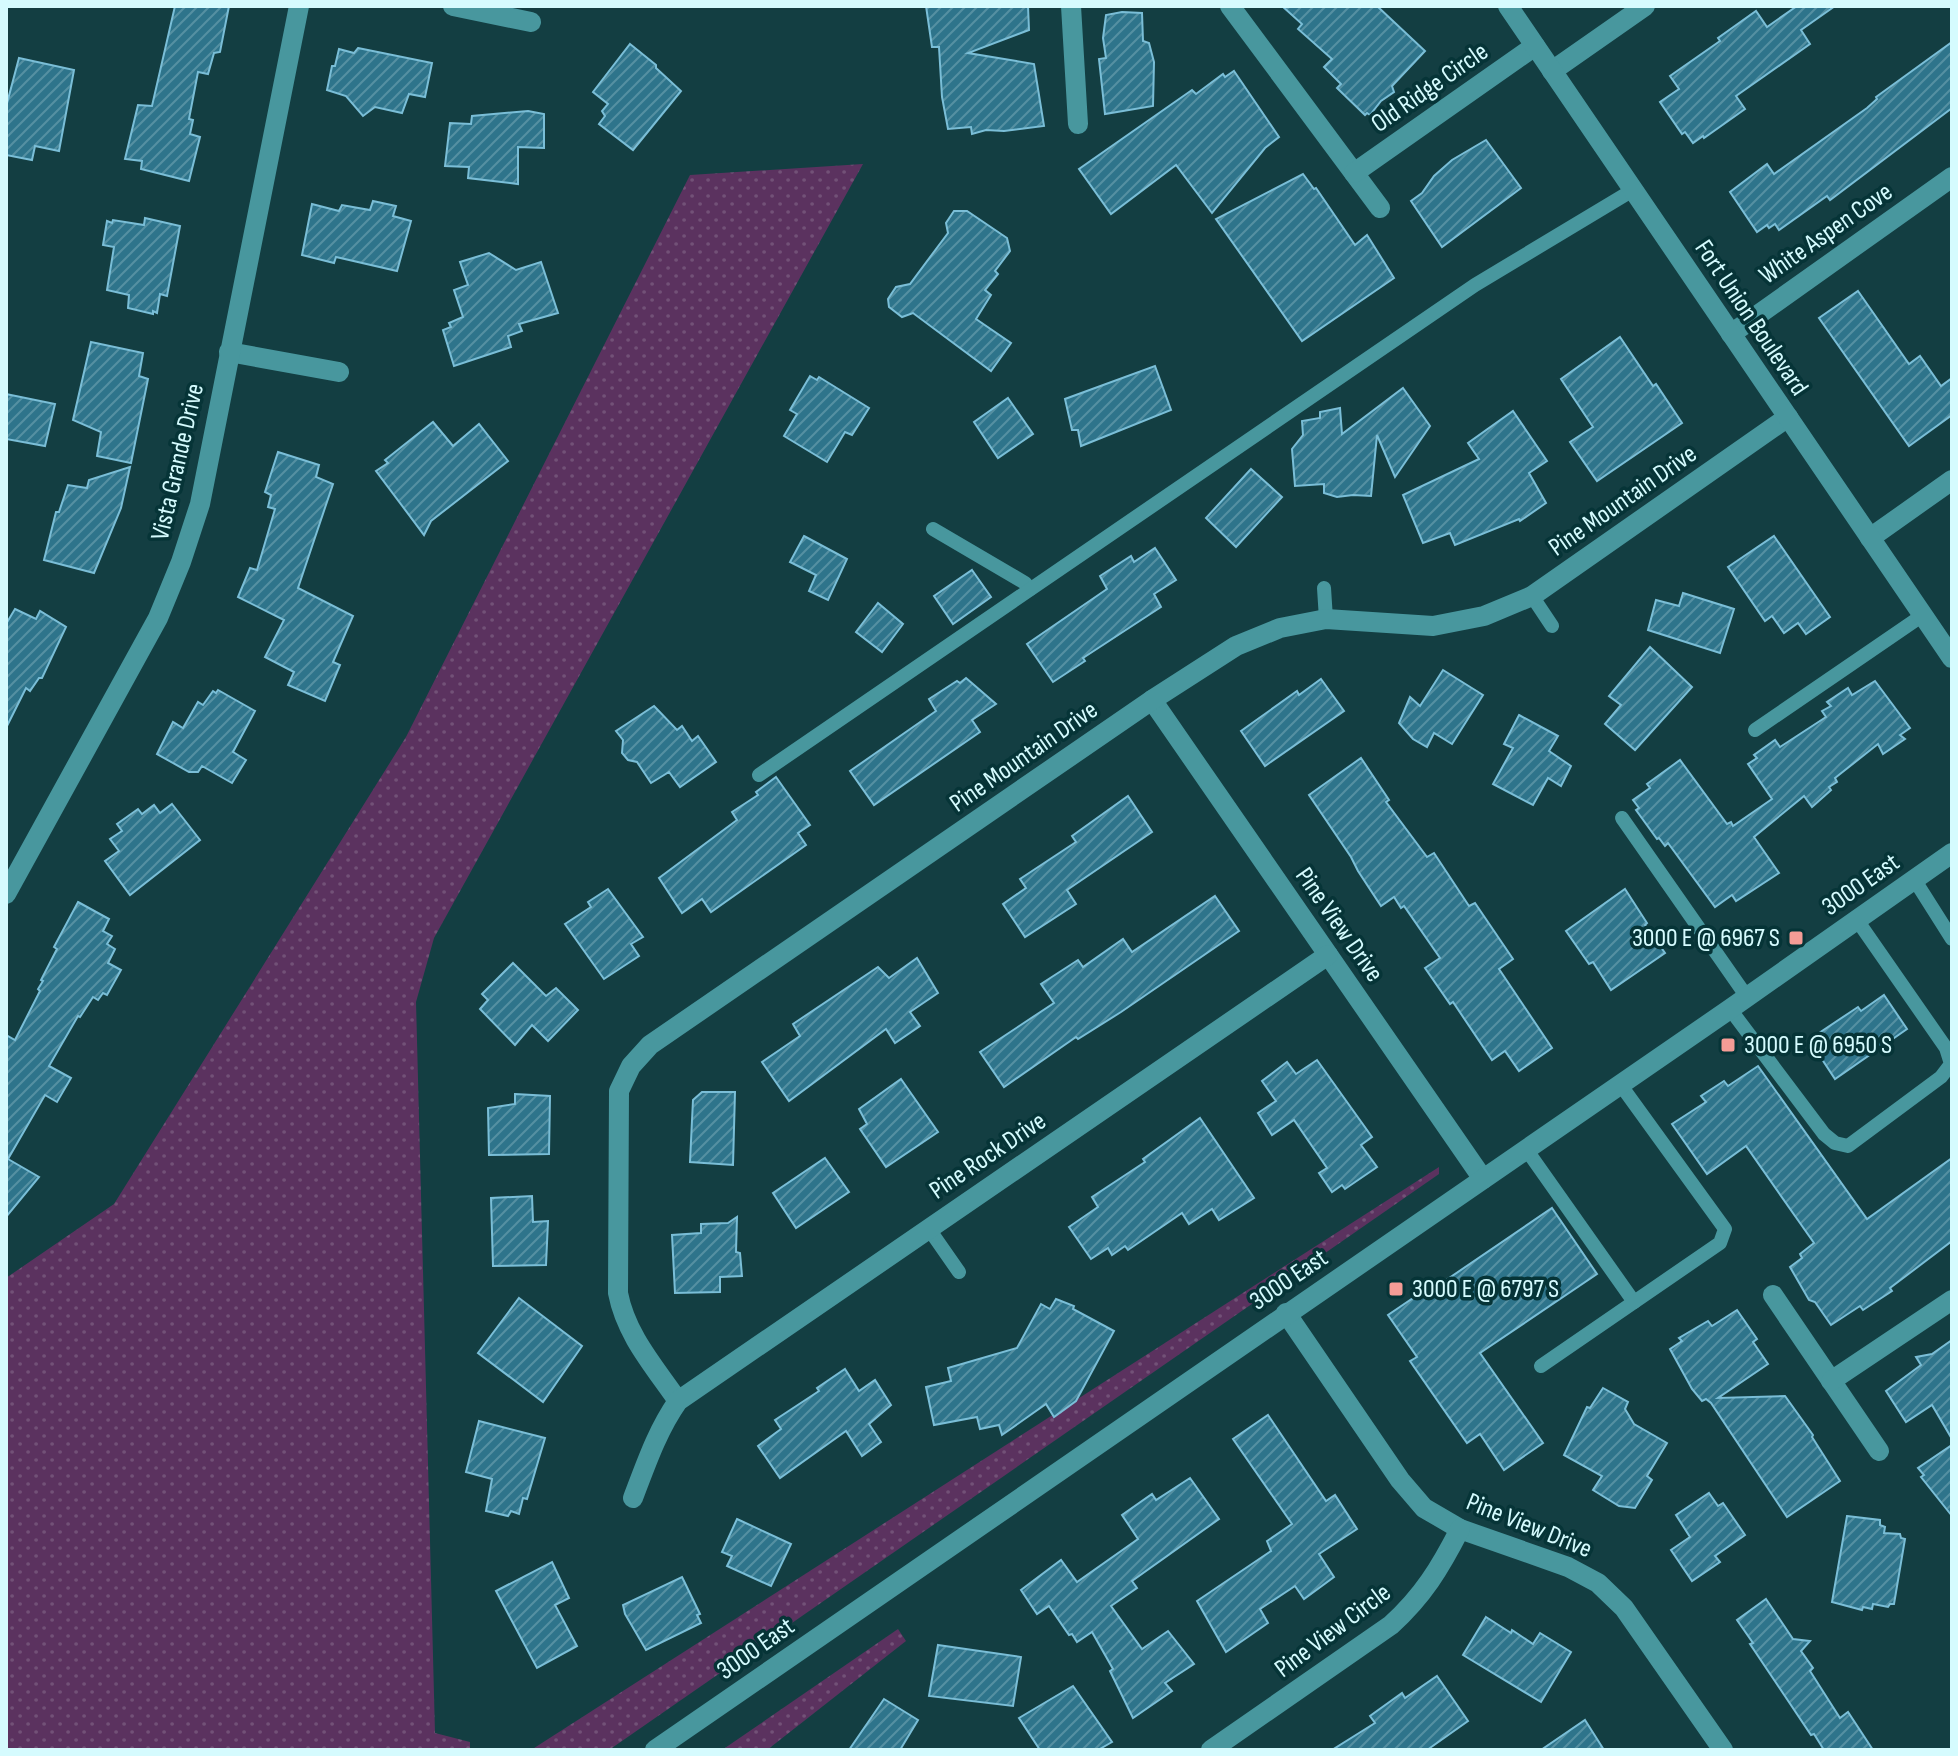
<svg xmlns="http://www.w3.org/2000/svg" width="1958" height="1756" viewBox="0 0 1958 1756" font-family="'Sofia Sans Condensed',sans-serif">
<defs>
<pattern id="grass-dots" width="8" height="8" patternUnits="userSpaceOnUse" patternTransform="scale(2)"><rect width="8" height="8" fill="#5b325f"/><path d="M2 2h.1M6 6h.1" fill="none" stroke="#725177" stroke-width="1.8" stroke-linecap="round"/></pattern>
<pattern id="building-hatch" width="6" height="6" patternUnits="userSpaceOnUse" patternTransform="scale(2)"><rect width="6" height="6" fill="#2e748b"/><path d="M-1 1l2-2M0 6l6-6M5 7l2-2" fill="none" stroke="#5590a2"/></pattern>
</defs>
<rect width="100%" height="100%" fill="#133e42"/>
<g fill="url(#grass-dots)">
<path d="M863,164L434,938L416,1002L435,1733L470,1742V1750H6V1278L114,1204L406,737L690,175Z"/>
<path d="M1439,1167V1174L609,1750H531Z"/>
<path d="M898,1629L906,1641L767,1750H722Z"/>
</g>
<g fill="url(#building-hatch)" stroke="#7abed7" stroke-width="2">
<path d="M175,6H229L220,52L214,53L208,74L198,72L189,119L193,120L190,134L200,137L189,181L141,169L142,161L125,159L138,105L152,106Z"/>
<path d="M926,6H1028L1029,30L968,53L1034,64L1044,126L1004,131L986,130L972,134L971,127L948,129L942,97L939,47H932Z"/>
<path d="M1282,6H1377L1425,51L1392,86L1394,92L1381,101L1370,115L1367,113L1365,115L1337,88L1341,84L1324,67L1332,59L1298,29L1302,24Z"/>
<path d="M1797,6H1835L1801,30L1810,44L1736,96L1745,109L1704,138L1703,136L1693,143L1685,132L1682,134L1660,102L1679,89L1670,76L1720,41L1718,38L1756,11L1767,27Z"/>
<path d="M1122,12L1142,13L1143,41L1149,43L1154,62L1153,106L1105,114L1099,59L1106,58L1103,38L1106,15Z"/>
<path d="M1952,42V108L1830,200L1827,196L1779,230L1775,224L1769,228L1767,225L1757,232L1730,192L1767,164L1774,174L1867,108L1877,99L1876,97Z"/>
<path d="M630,44L656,65V68L681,91L633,150L599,124L605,116L602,111L608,104L593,92Z"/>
<path d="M358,48L432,63L425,97L409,94L402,113L375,107L363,116L346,96L327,90L332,66H335L339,49L354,53Z"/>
<path d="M19,58L74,70L59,151L35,146L32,160L6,155V107Z"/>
<path d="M1234,71L1279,137L1265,148L1212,213L1176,165L1111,214L1079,169L1192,90L1196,94L1223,74L1225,77Z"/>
<path d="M528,111L544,114V148L518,147V184L468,178L469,167L445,166L450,123L471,124L472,116Z"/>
<path d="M1486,140L1521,188L1442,247L1411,201L1422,193L1434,176L1452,160Z"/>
<path d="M1303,174L1314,189L1316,188L1355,245L1367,235L1394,278L1302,341L1216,219Z"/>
<path d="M373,201L396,206L393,216L411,221L397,271L336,257L334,263L302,255L312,204L339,211L342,205L370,210Z"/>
<path d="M954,211H967L1007,238L1010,251L995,271L998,274L985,290L991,295L976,319L1011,343L991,371L913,313L902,317L889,307L888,299L896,287L910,284L948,233L946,223Z"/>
<path d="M145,218L180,226L167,296L160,294L157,313L153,311V314L128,308L129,295L107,290L114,247L103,245L107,221L112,223L113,220L144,225Z"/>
<path d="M489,253L516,270L541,262L558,313L519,324L522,331L508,336L511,347L454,366L443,330L451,327L449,323L463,317L454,290L468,285L460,262Z"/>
<path d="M1858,291L1909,364L1920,356L1941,386L1952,378V415L1909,446L1819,318Z"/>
<path d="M1620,337L1653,386L1656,384L1682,423L1597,481L1570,442L1593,427L1561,379Z"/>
<path d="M91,342L143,353L139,376L148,379L131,463L97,456L101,432L73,420Z"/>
<path d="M1155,366L1171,410L1081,446L1078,430H1072L1065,399Z"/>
<path d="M810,376L817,380L819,377L869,408L852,435L845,432L827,462L784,436L797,414L790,410Z"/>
<path d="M1403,388L1430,426L1395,477L1377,435L1371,496L1353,495L1337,497L1324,493V484L1295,486L1292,449L1303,435L1302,421L1320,418V412L1340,408L1342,434Z"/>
<path d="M6,394L55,404L45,446L6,439Z"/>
<path d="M1008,398L1033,434L998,458L974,422Z"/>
<path d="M1513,411L1547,461L1529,473L1546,503L1520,521L1519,519L1455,545L1450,533L1423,543L1403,495L1479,459L1468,443Z"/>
<path d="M433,422L453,446L479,424L508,461L431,521L424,535L376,471L388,463L385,460Z"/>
<path d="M278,452L319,465L316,477L333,484L298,588L353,616L333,662L340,665L325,701L288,685L294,672L265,657L284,620L238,597L250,568L257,570L275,509L268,507L271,495L265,492Z"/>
<path d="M130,467L121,508L94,573L44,560L56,512H59L68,485L87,488L89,480Z"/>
<path d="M1251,469L1282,497L1236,547L1206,518Z"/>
<path d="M804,536L847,559L828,600L809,591L816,575L790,562Z"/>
<path d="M1774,536L1830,617L1806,634L1798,623L1784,633L1772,616L1765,621L1728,567Z"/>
<path d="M1155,548L1176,580L1154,594L1161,607L1083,658L1085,661L1053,682L1027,644L1107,589L1100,576L1131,556L1134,562Z"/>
<path d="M972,570L991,597L953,624L934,596Z"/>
<path d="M1683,593L1734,609L1720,653L1648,630L1656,600L1679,606Z"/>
<path d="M878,603L903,624L882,652L856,632Z"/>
<path d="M15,609L36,619L40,611L66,627L42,678H39L30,691L26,688L6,728V624Z"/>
<path d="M1650,647L1692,687L1635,750L1605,724L1621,705L1609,696Z"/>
<path d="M1443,670L1483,695L1452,744L1434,733L1427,747L1413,739L1399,723L1410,697L1420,706Z"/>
<path d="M966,678L996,704L972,720L980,732L874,805L850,771L936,711L929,699L957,681L960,683Z"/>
<path d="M1321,679L1344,711L1265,766L1241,731L1297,691L1299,695Z"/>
<path d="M1875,681L1910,728L1900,735L1905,739L1883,754L1878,744L1835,778L1837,782L1829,787L1831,790L1812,807L1804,796L1754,837L1779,873L1736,901L1732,895L1715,907L1668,843L1665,846L1659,838L1657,839L1636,810L1639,808L1633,800L1650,788L1647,784L1680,760L1727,824L1731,822L1733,826L1772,799L1748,764L1757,758L1754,755L1775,740L1780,747L1826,717L1822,711L1831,706L1827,702L1848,688L1852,695Z"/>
<path d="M218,690L255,711L233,752L246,760L232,783L202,766L198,772H189L157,754L173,722L183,728L198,702L203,705L213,691L216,693Z"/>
<path d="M654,706L677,730L682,726L692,741L698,736L716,762L680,787L669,772L651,783L637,762L628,760L622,753L623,740L616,731Z"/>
<path d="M1519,715L1558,736L1549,751L1571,766L1561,786L1548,778L1533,805L1493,784L1513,748L1504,744Z"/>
<path d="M1361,758L1389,800L1386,802L1427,857L1434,853L1469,906L1475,903L1513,959L1499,969L1552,1048L1519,1071L1505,1051L1492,1060L1453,1002L1450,1004L1425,968L1440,958L1404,906L1401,908L1394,897L1381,906L1358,871L1351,857L1309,795Z"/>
<path d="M776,777L810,825L798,833L806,845L711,912L702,899L682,913L659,878L737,820L732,812L758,795L756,792Z"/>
<path d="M1128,796L1152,832L1067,890L1076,904L1025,937L1003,904L1026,888L1020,879L1076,842L1072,836Z"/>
<path d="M172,804L200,840L130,895L105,861L119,851L110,839L122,831L117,824L138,809L142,814L154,805L160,813Z"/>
<path d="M608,889L643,937L631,944L639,956L604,979L565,924L591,907L588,902Z"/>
<path d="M1625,889L1647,923L1645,925L1665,953L1611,990L1593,962L1589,964L1566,931Z"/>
<path d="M1215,896L1239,931L1121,1012L1078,1039L1076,1037L1004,1087L980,1052L1054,1003L1041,984L1078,960L1083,967L1123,939L1132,952Z"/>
<path d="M78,902L109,919L103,931L112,936L107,944L115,949L108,963L121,970L107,995L103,993L98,1000L93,997L80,1017L78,1016L49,1066L71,1078L57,1102L45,1095L8,1159L39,1177L6,1217V1035L15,1040L40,991L38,989L43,981L41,980L57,949L54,947Z"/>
<path d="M917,958L938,993L910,1012L920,1026L895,1043L886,1029L789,1101L762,1062L800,1036L793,1024L878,967L889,978Z"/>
<path d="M513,963L546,996L556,988L578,1010L548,1041L532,1025L515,1045L480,1009L488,1000L482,994Z"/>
<path d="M1884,995L1907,1029L1835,1079L1812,1044L1819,1040L1816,1035L1858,1007L1861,1011Z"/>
<path d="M1317,1060L1372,1137L1361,1145L1377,1167L1345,1189L1342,1185L1332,1192L1319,1173L1327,1168L1294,1120L1272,1135L1258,1113L1276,1101L1262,1081L1287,1062L1296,1074Z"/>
<path d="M1758,1066L1867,1219L1952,1158V1241L1890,1288L1892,1291L1863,1310L1860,1306L1831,1325L1815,1302L1809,1300L1790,1267L1802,1258L1800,1254L1814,1243L1746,1146L1707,1174L1672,1124L1706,1102L1701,1096L1724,1081L1728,1086Z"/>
<path d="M901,1079L938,1132L886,1167L860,1129L867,1124L859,1109Z"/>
<path d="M702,1092H735L733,1165L690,1162L693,1100Z"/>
<path d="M515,1094L550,1096L549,1154L489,1155L488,1108L515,1104Z"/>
<path d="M1200,1118L1254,1198L1219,1220L1212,1209L1189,1224L1182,1213L1128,1250L1125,1246L1112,1255L1108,1248L1091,1259L1069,1227L1098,1207L1092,1197L1145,1162L1143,1159Z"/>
<path d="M825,1158L849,1192L796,1228L773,1193Z"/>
<path d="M532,1196L533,1222L548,1221L546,1265L493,1266L491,1198Z"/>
<path d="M1552,1208L1597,1274L1480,1353L1543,1443L1504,1470L1480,1434L1467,1443L1410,1361L1417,1357L1388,1315L1428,1288L1430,1291Z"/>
<path d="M737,1217L736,1252L740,1253L742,1276L720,1277V1292L675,1293L672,1235L701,1233V1224L728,1223Z"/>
<path d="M519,1298L582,1346L543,1402L478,1353Z"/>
<path d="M1056,1299L1074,1306L1073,1309L1114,1331L1076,1401L1054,1417L1046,1404L1002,1435L999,1425L980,1429L977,1417L934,1425L926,1387L951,1381L948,1368L1017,1348L1041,1304L1050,1309Z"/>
<path d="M1737,1310L1757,1339L1753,1342L1768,1364L1718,1398L1785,1396L1813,1435L1812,1437L1840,1481L1787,1517L1711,1403L1706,1399L1702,1401L1692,1389L1670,1349L1682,1341L1679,1338L1708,1321L1712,1326Z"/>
<path d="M1952,1340V1439L1932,1405L1906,1422L1886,1391L1921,1365L1916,1357L1932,1354Z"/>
<path d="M845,1369L859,1391L875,1380L891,1405L869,1424L881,1442L862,1456L846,1431L780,1478L758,1446L781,1429L775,1420L819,1391L817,1388Z"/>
<path d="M1603,1388L1628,1402L1625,1409L1634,1424L1667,1443L1647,1476L1652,1480L1635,1508L1619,1506L1593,1490L1602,1476L1564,1455L1587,1407L1590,1408Z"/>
<path d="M1268,1415L1326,1501L1335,1495L1357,1529L1319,1554L1334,1577L1304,1599L1295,1586L1260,1609L1268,1623L1226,1652L1197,1601L1271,1551L1267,1541L1292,1524L1233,1439Z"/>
<path d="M479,1421L545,1438L527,1499L523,1498L519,1514L511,1511L508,1516L486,1511L492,1479L466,1472Z"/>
<path d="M1952,1445V1516L1921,1477L1924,1475L1918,1468Z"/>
<path d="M1190,1478L1219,1519L1132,1581L1137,1588L1111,1606L1142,1649L1168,1631L1194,1664L1165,1683L1172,1691L1133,1718L1110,1671L1113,1669L1092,1632L1077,1642L1072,1634L1069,1635L1049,1606L1037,1614L1021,1590L1061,1560L1077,1582L1138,1539L1122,1515L1152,1494L1156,1500Z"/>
<path d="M1709,1493L1718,1506L1723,1503L1745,1535L1715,1556L1720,1562L1692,1581L1671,1550L1690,1537L1676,1515Z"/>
<path d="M1847,1516L1880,1520V1525L1885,1527L1884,1533L1900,1534L1901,1538L1905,1539L1894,1604H1890L1888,1607L1873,1604L1872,1609L1863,1607L1862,1610L1832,1602Z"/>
<path d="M737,1519L791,1544L771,1586L727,1566L732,1556L722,1552Z"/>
<path d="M552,1562L569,1598L555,1605L577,1646L537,1668L496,1591Z"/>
<path d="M682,1577L700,1614L697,1615L701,1623L646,1650L625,1614L623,1605Z"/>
<path d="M1766,1599L1793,1639L1810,1641L1801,1651L1813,1668L1810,1671L1840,1718L1848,1712L1873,1750H1824L1814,1734L1811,1735L1750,1644L1753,1643L1737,1620Z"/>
<path d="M1486,1617L1511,1633L1512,1630L1533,1644L1540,1633L1571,1652L1541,1702L1463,1655Z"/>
<path d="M938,1645L1021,1657L1013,1706L929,1696Z"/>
<path d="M1437,1676L1468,1721L1427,1750H1332L1375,1723L1370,1716L1402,1693L1405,1698Z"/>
<path d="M1073,1686L1112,1742L1098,1750H1040L1019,1718Z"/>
<path d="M884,1699L918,1720L900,1750H849Z"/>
<path d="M1585,1720L1604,1750H1541Z"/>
</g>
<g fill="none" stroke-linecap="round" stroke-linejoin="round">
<g stroke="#48979e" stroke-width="14">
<path d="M933,529L1025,583L1030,589"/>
<path d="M1324,588L1326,619"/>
<path d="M1532,596L1552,626"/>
<path d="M1755,730L1923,615"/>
<path d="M759,775L1475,285L1633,190"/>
<path d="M1622,818L1747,997"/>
<path d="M1914,879L1952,939"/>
<path d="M1730,1009L1824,1134L1835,1143L1848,1146L1941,1077L1951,1064L1946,1048L1857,920"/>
<path d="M1526,1149L1634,1302"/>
<path d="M929,1229L959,1272"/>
<path d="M1541,1366L1720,1243L1725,1229L1620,1084"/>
</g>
<g stroke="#48979e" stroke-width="20">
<path d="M453,6L531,22"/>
<path d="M1071,6L1078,124"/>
<path d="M1230,6L1380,208"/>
<path d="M1552,71L1645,6"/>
<path d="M1354,173L1535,46"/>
<path d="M1731,334L1952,177"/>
<path d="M229,352L339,372"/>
<path d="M1870,538L1952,480"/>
<path d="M1152,700L1483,1179"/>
<path d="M6,894L158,618L181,562L200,504L299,6"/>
<path d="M1773,1295L1879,1451"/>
<path d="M1286,1313L1400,1480L1424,1508L1460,1529L1568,1567L1598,1583L1624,1608L1723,1750"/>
<path d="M1831,1381L1952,1300"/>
<path d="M678,1401C654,1366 626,1335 618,1293L619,1091L631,1066L650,1045L1152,700L1236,646L1280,628L1326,619L1433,626L1484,616L1532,596L1788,417"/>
<path d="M633,1498C646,1464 657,1431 678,1401L1328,955"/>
<path d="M1211,1750L1391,1625C1423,1596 1440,1568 1460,1529"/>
</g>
<g stroke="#48979e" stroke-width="20">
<path d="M1508,6L1952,658"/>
<path d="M655,1750L1730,1009L1952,853"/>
</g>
</g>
<g fill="#f59c96" stroke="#063437" stroke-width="3">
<rect x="1788" y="930" width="16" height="16" rx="4"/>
<rect x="1720" y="1037" width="16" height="16" rx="4"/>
<rect x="1388" y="1281" width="16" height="16" rx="4"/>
</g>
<g text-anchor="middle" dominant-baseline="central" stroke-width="7" stroke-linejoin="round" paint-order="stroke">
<g font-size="26" fill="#d5fbfe" stroke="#063437">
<text transform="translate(1430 88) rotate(-35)">Old Ridge Circle</text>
<text transform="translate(1826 234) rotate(-35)">White Aspen Cove</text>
<text transform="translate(1751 318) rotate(56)">Fort Union Boulevard</text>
<text transform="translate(178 462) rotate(-77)">Vista Grande Drive</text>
<text transform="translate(1623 501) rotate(-35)">Pine Mountain Drive</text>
<text transform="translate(1024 757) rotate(-35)">Pine Mountain Drive</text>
<text transform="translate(1861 885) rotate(-35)">3000 East</text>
<text transform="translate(1339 925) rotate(55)">Pine View Drive</text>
<text transform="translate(988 1156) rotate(-34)">Pine Rock Drive</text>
<text transform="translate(1289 1280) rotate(-34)">3000 East</text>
<text transform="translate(1529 1526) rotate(22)">Pine View Drive</text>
<text transform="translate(1333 1631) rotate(-37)">Pine View Circle</text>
<text transform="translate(756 1649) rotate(-35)">3000 East</text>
</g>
<g font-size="26" fill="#d5fbfe" stroke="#063437" text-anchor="start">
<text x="1780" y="938" text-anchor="end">3000 E @ 6967 S</text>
<text x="1744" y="1045">3000 E @ 6950 S</text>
<text x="1412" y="1289">3000 E @ 6797 S</text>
</g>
</g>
<rect width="1958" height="1756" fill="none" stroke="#d5fbfe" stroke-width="16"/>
</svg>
